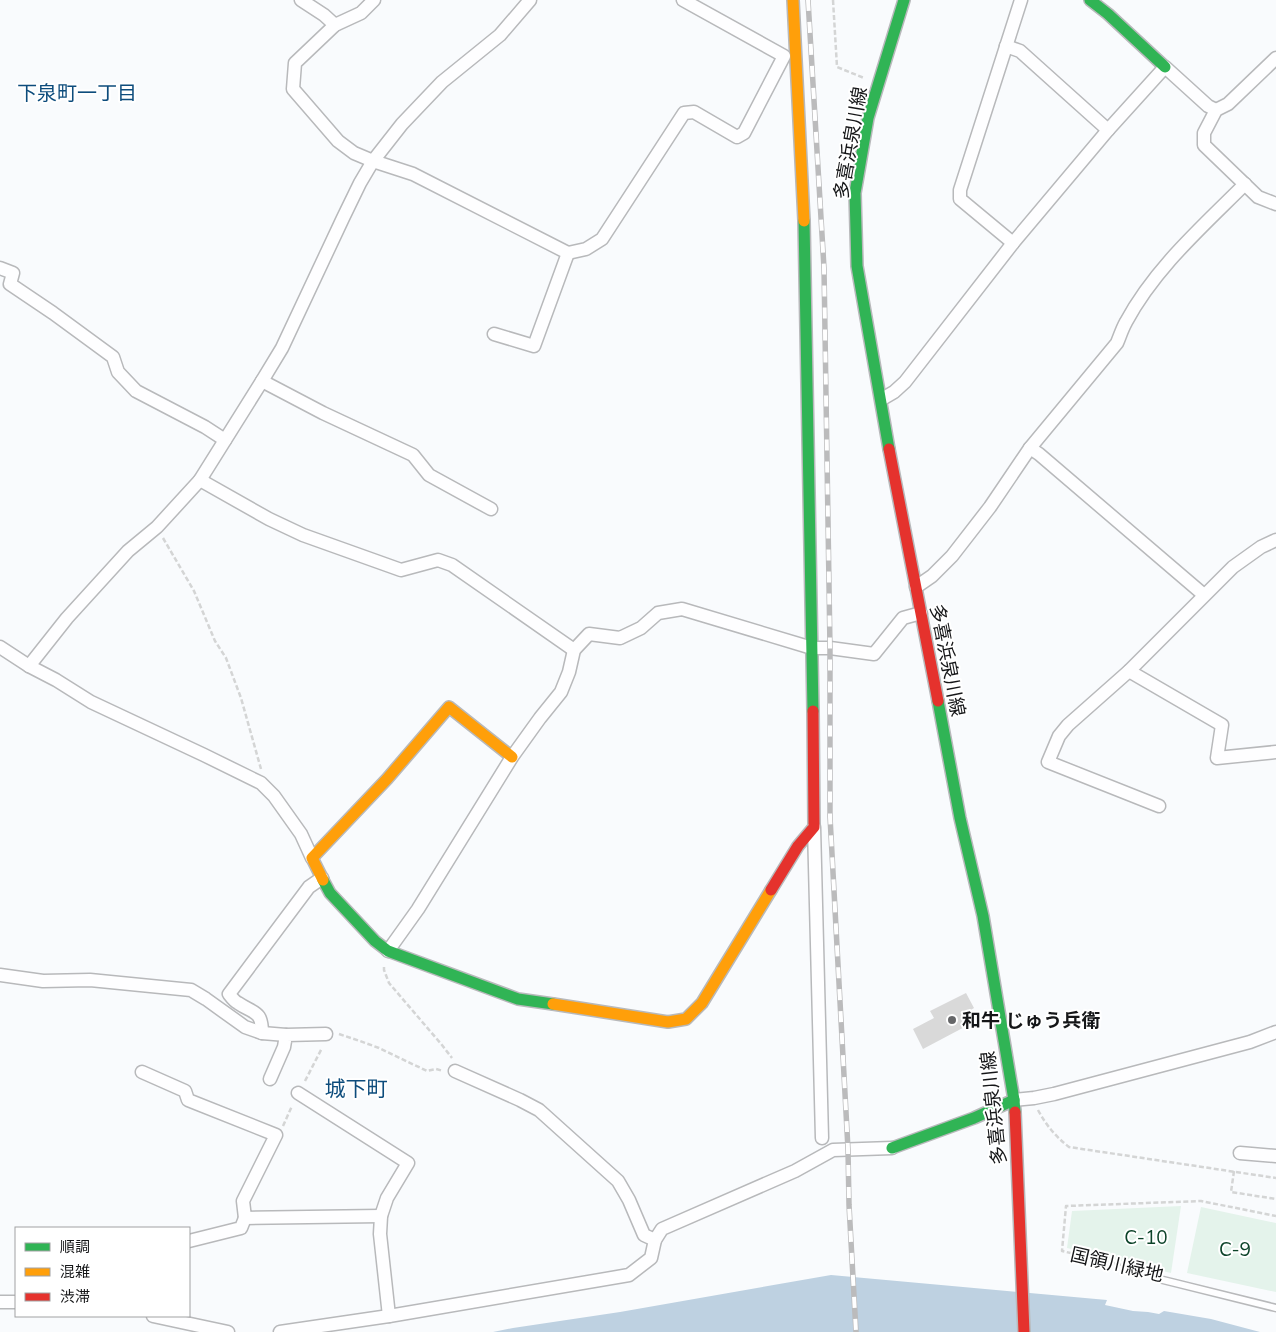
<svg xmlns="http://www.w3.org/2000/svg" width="1276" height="1332" viewBox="0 0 1276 1332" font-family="Mulish,'Noto Sans JP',sans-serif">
<rect width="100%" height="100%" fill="#f9fbfd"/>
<g fill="#e4f3eb">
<path d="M1181,1206L1171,1273L1067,1248L1072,1211Z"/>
<path d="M1201,1207L1276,1223V1292L1187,1273Z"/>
</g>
<path fill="#bed1e1" d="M831,1275L1107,1300L1105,1305L1133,1311L1148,1312L1159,1314L1164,1311L1211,1319L1260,1332H493L513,1328L620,1312Z"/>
<path fill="#d9d9d9" d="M966,993L974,1008L969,1011L974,1022L923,1049L913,1029L934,1018L930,1011Z"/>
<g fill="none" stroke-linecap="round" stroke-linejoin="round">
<g stroke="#b8b9bb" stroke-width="9">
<path id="lane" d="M1159,1279L1276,1308"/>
</g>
<g stroke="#b8b9bb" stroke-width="15">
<g id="street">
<path d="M301,0L324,15L335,25"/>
<path d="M374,0L361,13L335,25L295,63L293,89L338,141L354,153L373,161L413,174L568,253L534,346L494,334"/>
<path d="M1006,46L1020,51L1108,130L1165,67L1208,106L1216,110"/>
<path d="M1276,58L1228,104L1216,110L1204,133V145L1258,197L1276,204"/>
<path d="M1013,243L960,199V190L1021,0"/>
<path d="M568,253L586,249L602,239L684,113L694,112L737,137L744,133L784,56L683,0"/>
<path d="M0,268L13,273L10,284L53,313L113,357L118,372L136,391L205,427L225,440"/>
<path d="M262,381L323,413L413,455L429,475L491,509"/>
<path d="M882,399L894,392L905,382L1013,243L1108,130"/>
<path d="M1030,448L1039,454L1204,595"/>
<path d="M200,480L269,519L303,535L401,570L438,560L452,565L574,650"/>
<path d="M916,587L932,576L952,556L990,507L1030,448L1117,343C1120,336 1122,329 1126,322C1155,268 1202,227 1245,184"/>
<path d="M0,647L29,666L56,680L91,702L204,755L261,783L274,796L301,834L312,858"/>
<path d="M29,666L67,618L128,551L157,527L200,480L262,381L282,348L343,218L360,183L373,161L402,124L442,82L500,35L530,0"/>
<path d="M1129,671L1222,725L1217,758L1276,752"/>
<path d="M1159,806L1048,762L1059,736L1068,725L1129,671L1233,567L1261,547L1276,540"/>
<path d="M814,827L822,1138"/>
<path d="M388,951L418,909L512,757L540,718L561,692L569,672L574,650L589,634L620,638L641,628L658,613L682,609L812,648H830L874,654L903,618L921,613"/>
<path d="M0,975L43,981L90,980L191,990L206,999L245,1027L262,1033L286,1035"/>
<path d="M262,1033C262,1010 254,1014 238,1003C234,1001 232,998 229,994L309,887L322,878"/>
<path d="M455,1071L520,1100L539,1110L618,1181L629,1200L644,1235L655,1240"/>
<path d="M142,1072L185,1091L188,1100L276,1135L243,1201L245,1218L381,1216"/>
<path d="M270,1079L284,1047L286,1035L326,1034"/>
<path d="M298,1093L408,1163L387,1198L381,1216L380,1234L389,1316"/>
<path d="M1014,1100L1034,1098L1054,1094L1250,1042L1276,1032"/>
<path d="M1240,1153L1276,1156"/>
<path d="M189,1241L241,1228L245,1218"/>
<path d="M0,1302H16"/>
<path d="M153,1316L228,1332"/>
<path d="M280,1332L389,1316L629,1275L651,1258L655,1240L662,1229L795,1171L833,1150L892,1148"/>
</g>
</g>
<g stroke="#b8b9bb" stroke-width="14">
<g id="fast">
<path d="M1090,0L1108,14L1165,67"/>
<path d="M804,221L813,711"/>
<path d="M889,449L857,266L855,193L868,118L904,0"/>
<path d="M938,701L960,818L983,916L1014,1100L1015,1112"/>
<path d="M323,880L330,893L375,941L388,951L518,999L553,1004"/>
<path d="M892,1148L974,1118L1014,1100"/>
</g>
</g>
<g stroke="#b8b9bb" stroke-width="14">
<g id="slow">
<path d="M793,0L804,221"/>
<path d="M323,880L312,858L387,779L449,707L512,757"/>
<path d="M553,1004L668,1022L686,1019L702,1003L771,890"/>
</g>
</g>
<g stroke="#b8b9bb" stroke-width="14">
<g id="jam">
<path d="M889,449L938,701"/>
<path d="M771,890L798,846L814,827L813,711"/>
<path d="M1015,1112L1024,1332"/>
</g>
</g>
<g stroke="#d4d5d5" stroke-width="2.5" stroke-dasharray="5 2.5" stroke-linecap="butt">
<path d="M833,0L837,67L864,78"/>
<path d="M163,538L194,591L215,641L226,658L241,698L261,769"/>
<path d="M384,967V970L389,983L442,1045L452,1058"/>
<path d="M339,1034L360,1041L379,1048L427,1071L436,1069L443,1071"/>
<path d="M305,1081L322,1048"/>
<path d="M1038,1110C1046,1125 1055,1136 1069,1147L1276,1178"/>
<path d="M283,1126L292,1106"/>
<path d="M1234,1171L1231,1192L1276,1199"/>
<path d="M1152,1272L1062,1251L1066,1206L1201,1201L1276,1216"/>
</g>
<use href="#lane" stroke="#fefeff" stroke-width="6"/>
<use href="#street" stroke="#fefeff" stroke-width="12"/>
<use href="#fast" stroke="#30b455" stroke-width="11"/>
<use href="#slow" stroke="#ff9f0a" stroke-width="11"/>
<use href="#jam" stroke="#e5322d" stroke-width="11"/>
<g stroke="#bbbbbc" stroke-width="5.5">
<path id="rail" d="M808,0L824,268L830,648V817L848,1149L849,1205L856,1332"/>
</g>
<use href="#rail" stroke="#fff" stroke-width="4" stroke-dasharray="11" stroke-linecap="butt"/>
</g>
<circle fill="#656668" stroke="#fff" stroke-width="2" cx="952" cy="1020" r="5"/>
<g text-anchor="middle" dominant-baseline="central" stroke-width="4" stroke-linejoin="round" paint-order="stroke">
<g font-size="19" fill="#151618" stroke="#fff">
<text transform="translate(850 143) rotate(-80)">多喜浜泉川線</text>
<text transform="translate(948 660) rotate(79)">多喜浜泉川線</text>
<text transform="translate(993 1108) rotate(-96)">多喜浜泉川線</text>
<text transform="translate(1117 1264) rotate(13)">国領川緑地</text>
</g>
<g font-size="19" font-weight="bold" fill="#151618" stroke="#fff" text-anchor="start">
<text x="962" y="1020">和牛 じゅう兵衛</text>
</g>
<g font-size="19" fill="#0c4329" stroke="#fff">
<text x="1146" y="1237">C-10</text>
<text x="1235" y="1249">C-9</text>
</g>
<g font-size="20" fill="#0d4c7c" stroke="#fff">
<text x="77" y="92">下泉町一丁目</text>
</g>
<g font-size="21" fill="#0d4c7c" stroke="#fff">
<text x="356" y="1088">城下町</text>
</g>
</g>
<rect x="15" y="1227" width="175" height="90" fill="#ffffff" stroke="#a1a2a3"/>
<rect x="25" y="1243" width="25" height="8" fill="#30b455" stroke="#a1a2a3"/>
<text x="60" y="1252" font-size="15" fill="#151618">順調</text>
<rect x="25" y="1268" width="25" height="8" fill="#ff9f0a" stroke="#a1a2a3"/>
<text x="60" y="1277" font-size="15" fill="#151618">混雑</text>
<rect x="25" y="1293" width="25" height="8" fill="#e5322d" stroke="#a1a2a3"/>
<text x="60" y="1302" font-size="15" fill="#151618">渋滞</text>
</svg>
